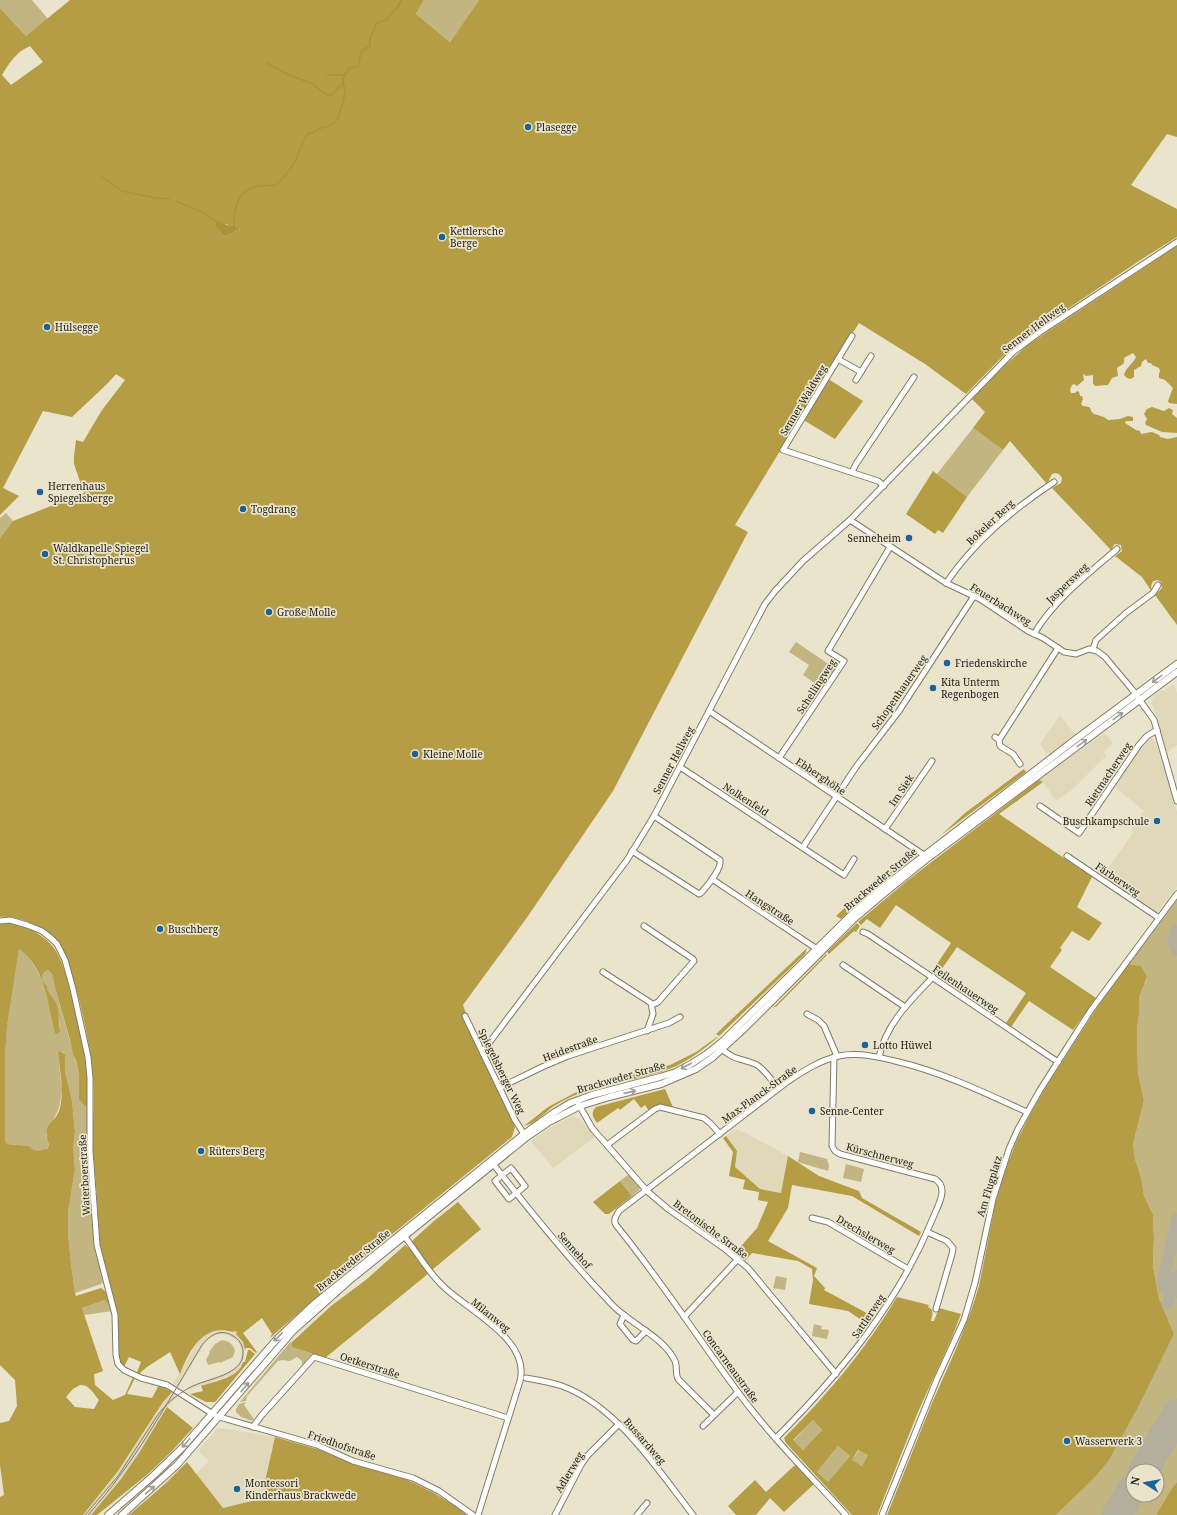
<svg xmlns="http://www.w3.org/2000/svg" width="1177" height="1515" viewBox="0 0 1177 1515" font-family="'Noto Serif',serif">
<rect width="100%" height="100%" fill="#eae4cc"/>
<g fill="#e0d8b9">
<path d="M1173,684L1177,693V745L1167,752L1151,700L1153,697L1162,690L1164,691Z"/>
<path d="M1060,715L1074,733H1076L1050,754L1046,753L1040,744Z"/>
<path d="M1106,734L1113,743L1104,752L1106,756L1072,790L1056,801L1043,782L1039,780L1101,735Z"/>
<path d="M1152,738L1156,742L1177,812V887L1156,914L1102,877L1134,832L1131,829L1144,811L1114,786L1140,748L1146,741Z"/>
<path d="M572,1116L579,1118L595,1137L553,1168L531,1141L551,1127Z"/>
<path d="M734,1129L744,1132L788,1156L781,1193L760,1189L735,1167L737,1151L726,1136Z"/>
<path d="M234,1330L237,1332L236,1334L243,1342L245,1350L242,1365L238,1372L232,1375L189,1390L188,1387L226,1373L239,1364L242,1353L239,1343L228,1335L217,1334L210,1338L203,1346L178,1388L173,1384L198,1341L209,1333L222,1331L233,1332Z"/>
<path d="M172,1392L177,1395V1397L164,1411L139,1453L121,1479L91,1515H83L118,1471L163,1402Z"/>
<path d="M221,1428L275,1437L266,1477L264,1498L223,1508L196,1474L209,1461L198,1451L217,1429Z"/>
</g>
<g fill="#c2b582" fill-rule="evenodd">
<path d="M0,0H32L48,19L26,36L0,8Z"/>
<path d="M424,0H479L450,42L416,14Z"/>
<path d="M973,428L1003,450L967,497L937,474Z"/>
<path d="M6,513L13,521L0,538V518Z"/>
<path d="M796,642L836,669L823,689L803,675L809,665L789,652Z"/>
<path d="M1177,900V1482L1172,1488L1156,1515H1056C1079,1493 1101,1472 1118,1444L1174,1334L1159,1298L1153,1266L1154,1238L1153,1214L1144,1196L1141,1177L1135,1159L1133,1144L1144,1101L1138,1073L1137,1030L1139,1014V998L1147,978L1137,965L1129,964ZM1133,1471H1157V1495H1133Z"/>
<path d="M19,948C42,966 50,1005 60,1031L59,1018L48,994L47,987C43,983 42,980 42,975L47,970C54,972 53,977 54,984L88,1106L93,1223L103,1282L101,1284L75,1293L71,1264L68,1233V1213L75,1169L73,1148L75,1132L72,1101L65,1071V1054L63,1052L58,1054L62,1091L59,1108L46,1135L49,1145L46,1150C40,1151 33,1152 29,1146L7,1144L5,1141V1058L7,1027Z"/>
<path d="M800,1152L827,1159L829,1166L828,1171L798,1162Z"/>
<path d="M846,1164L864,1169L861,1182L843,1178Z"/>
<path d="M629,1174L640,1188L639,1190L632,1196L620,1181Z"/>
<path d="M776,1276L787,1278L785,1290L773,1288Z"/>
<path d="M105,1300L113,1311L84,1315L82,1308Z"/>
<path d="M814,1324L822,1326L821,1329L829,1330L827,1339L812,1336Z"/>
<path d="M222,1340C229,1341 233,1344 235,1351L233,1357L220,1363V1362L208,1365L206,1360L210,1353L209,1352L215,1344Z"/>
<path d="M291,1341L293,1347L312,1354L302,1365V1361L297,1357L290,1361L282,1360L278,1361L247,1396L246,1401L240,1402Z"/>
<path d="M246,1402L244,1405L254,1419L252,1421L241,1417L236,1412V1409L239,1404Z"/>
<path d="M813,1420L822,1430L803,1450L793,1441Z"/>
<path d="M838,1446L850,1456L828,1482L817,1472Z"/>
<path d="M859,1450L868,1455L862,1466L852,1460Z"/>
</g>
<g fill="#b49d44" fill-rule="evenodd">
<path d="M70,0H424L416,14L450,42L479,0H1177V137L1167,134L1131,185L1177,209V237L1142,259L1024,338L999,360L966,394L925,364L859,323L825,377L863,401L835,439L800,418L735,525L748,532L613,791L528,916L463,1005L479,1052L515,1127L512,1137L342,1275L270,1338L272,1334L262,1318L243,1333L257,1352L256,1353L250,1348H246L245,1350L243,1342L236,1334L237,1332L234,1331L233,1332C203,1323 189,1351 180,1374L170,1352L147,1367L139,1374L137,1372L141,1362L129,1357L124,1367C113,1353 120,1331 117,1314C113,1288 101,1264 99,1238C98,1225 98,1211 97,1198C96,1182 94,1166 93,1150C92,1126 95,1102 93,1078C91,1047 74,960 55,938C45,927 16,915 0,917V538L13,521L84,493L74,464V456L76,440L83,442L102,410L125,380L116,374L108,383L72,417L43,411L3,488L19,496L0,515V8L26,36ZM30,46L43,62L11,85L2,75C10,62 16,52 30,46ZM234,221L236,226L240,229L225,237L217,228L226,224L229,226H232Z"/>
<path d="M1177,246V404L1169,403L1168,401L1173,388L1165,380L1159,378V374L1160,371L1159,368L1152,365L1151,363H1148L1146,359L1142,362L1141,366L1134,370V377L1131,379L1127,378L1124,375C1126,367 1133,364 1136,357L1133,353L1124,358C1125,364 1122,365 1117,368L1118,376L1112,378L1108,385L1095,386L1093,383V375L1086,376L1083,374L1084,380L1077,386L1074,384L1072,385L1070,390L1071,393H1075L1077,391L1079,392L1080,396H1082L1083,399L1081,404L1083,406C1094,407 1088,409 1094,414L1104,417L1108,420L1120,419L1128,416L1133,417V421H1126L1125,423L1136,430L1140,431L1141,434L1152,432L1159,435L1160,437L1168,439L1177,437V625L1155,595L1162,588L1161,582L1158,580L1153,581L1151,586L1152,592L1142,577L1115,556L1122,551L1121,545L1115,544L1113,546L1112,551L1052,488L1061,483L1062,478C1060,474 1057,472 1052,474L1047,484L1010,441L1003,450L973,428L985,412L972,399L1004,366L1029,344Z"/>
<path d="M1152,407L1164,411L1169,408L1173,410L1172,414L1177,418V433L1162,432L1146,425L1145,423L1147,419L1144,414L1147,409Z"/>
<path d="M933,471L967,497L943,533L938,530L935,534L906,514Z"/>
<path d="M1024,769L1026,772L921,850L940,836L965,813Z"/>
<path d="M1039,780L1043,782L999,814L1092,877L1077,907L1102,923L1089,941L1072,931L1060,948L1062,950L1050,967L1096,998L1073,1030L1029,1001L1011,1027L1006,1023L1026,993L957,947L937,976L931,973L951,943L896,905L880,928L867,919L861,925L858,922L908,880Z"/>
<path d="M914,855L874,888L841,919L836,916L857,896Z"/>
<path d="M0,923C18,921 43,933 54,948C63,961 67,979 71,994C77,1020 85,1048 87,1075C88,1085 88,1096 88,1106H85L79,1099V1074L76,1061L73,1054L70,1040L54,984C53,978 54,972 47,970L42,975C42,980 43,983 47,986C48,994 51,995 55,1001C60,1010 58,1022 60,1031L57,1034L55,1033C48,1004 45,967 19,949L7,1027L5,1058V1141L7,1144L29,1146C33,1152 40,1151 47,1149L49,1145C41,1121 55,1126 60,1108C64,1090 60,1071 58,1054L59,1051L65,1054V1071L72,1101L75,1132L73,1148L75,1169L68,1213V1233L71,1264L75,1293L76,1296L101,1288L105,1291L113,1311L105,1300L82,1308L103,1371L98,1373L94,1374L95,1385L113,1400L125,1395L133,1377L135,1378L127,1394L152,1398L159,1385L172,1392L163,1402L118,1471L83,1515H0V1497L4,1495L0,1465V1423L9,1421L17,1406L15,1380L0,1365ZM80,1385C90,1385 93,1393 99,1400L94,1409L75,1407L66,1397L73,1389Z"/>
<path d="M857,923L860,926L856,932L854,931L829,954L827,952Z"/>
<path d="M807,948L805,954L719,1036L716,1034Z"/>
<path d="M826,954L827,955L776,1007H774Z"/>
<path d="M1129,964L1141,966L1147,977L1139,998V1014L1137,1030L1138,1073L1144,1101L1133,1144L1135,1159L1141,1177L1144,1196L1153,1214L1154,1238L1153,1266L1159,1298L1174,1334L1137,1409L1109,1460L1094,1478L1056,1515H887L932,1403L956,1349L971,1311L979,1286L996,1200L1005,1171L1016,1142L1031,1113L1046,1087L1100,1003Z"/>
<path d="M717,1037H718C701,1052 683,1065 661,1072C634,1081 605,1083 578,1094C570,1097 562,1101 554,1106C545,1112 535,1124 524,1126L548,1107L586,1087L670,1065L696,1052Z"/>
<path d="M665,1089L673,1107L659,1106L649,1111L645,1105L641,1108L634,1099L620,1110L618,1108L597,1123C592,1116 591,1113 596,1107Z"/>
<path d="M726,1136L737,1151L735,1167L760,1189L781,1193L788,1156L819,1176L859,1191L862,1198L921,1232L919,1236L852,1196L792,1185L788,1208L768,1241L817,1268L814,1276L825,1288L824,1290L874,1317L869,1325L848,1311L809,1304L813,1280L812,1269L798,1261L752,1253L745,1261L735,1253L757,1228L768,1202L758,1200L759,1192L743,1189L745,1180L729,1176L733,1152L723,1138Z"/>
<path d="M620,1181L632,1196L609,1214H605L593,1202Z"/>
<path d="M458,1202L481,1229L432,1270L413,1244V1240L434,1221Z"/>
<path d="M405,1245L409,1248L429,1273L325,1358L292,1347V1342L331,1306L367,1279Z"/>
<path d="M897,1297L929,1305L928,1307C935,1310 932,1315 931,1321H934L939,1308L961,1314L952,1337L918,1412L877,1515H852L786,1443L784,1438C827,1395 866,1349 897,1297ZM813,1420L822,1430L803,1450L793,1440ZM838,1446L850,1456L828,1482L817,1472ZM858,1450L868,1455L862,1466L852,1460Z"/>
<path d="M248,1350H250L255,1354L215,1402H206L190,1394L203,1391L201,1386C215,1381 239,1378 243,1362H245Z"/>
<path d="M167,1407L193,1428L171,1452L148,1474L97,1515H91L121,1479L139,1453Z"/>
<path d="M275,1437L317,1449L350,1463L406,1479L434,1493L452,1504L467,1515H129L166,1483L187,1462L223,1508L264,1498L266,1477Z"/>
<path d="M795,1465L814,1484L784,1512L770,1498L756,1515H736L728,1506L755,1480L766,1492Z"/>
<path d="M1177,1482V1515H1156L1172,1488Z"/>
</g>
<path fill="#aa9339" d="M234,220L236,226L240,229L225,237L215,226L218,221L229,226H232Z"/>
<g fill="none" stroke-linecap="round" stroke-linejoin="round">
<g stroke="#aa9339" stroke-width="1.5">
<path d="M266,63L289,75L313,84L324,93L331,96L343,83"/>
<path d="M327,75H344"/>
<path d="M101,176L122,191L156,198L169,199"/>
<path d="M176,201L204,213L218,223"/>
<path d="M234,221C234,208 239,191 254,187C261,185 268,186 276,185C282,178 291,170 295,162C299,154 302,139 309,133H313C319,125 332,129 336,121C339,117 345,96 345,91C345,88 343,86 343,82C342,78 348,70 351,67H357L358,66L361,53L363,50L370,46V37L374,31L375,26L378,22L387,20C391,11 400,8 401,0"/>
</g>
<g stroke="#b4af9c" stroke-width="12">
<path d="M1176,931C1173,939 1173,943 1177,950"/>
<path d="M1172,1293L1164,1288L1163,1282L1177,1219"/>
<path d="M1168,1304L1177,1276"/>
</g>
<g stroke="#b4af9c" stroke-width="30">
<path d="M1143,1471L1177,1414"/>
<path d="M1117,1515L1133,1488"/>
</g>
<g stroke="#817b66" stroke-width="7">
<g id="minor">
<path d="M852,336L783,450L878,481L884,486"/>
<path d="M838,359L861,372"/>
<path d="M856,380L871,356"/>
<path d="M852,472L856,464L914,377"/>
<path d="M850,520L946,583L980,599L1028,631L1043,638L1064,652L1076,654L1089,649L1097,651L1105,657L1131,688L1154,720L1177,801"/>
<path d="M946,583C975,541 1012,510 1054,482"/>
<path d="M1034,634C1054,600 1087,575 1117,549"/>
<path d="M1093,649L1096,640L1126,613L1153,593L1158,585"/>
<path d="M709,711L924,855"/>
<path d="M995,737L999,740L1058,648"/>
<path d="M999,740L1000,746L1013,754L1020,764"/>
<path d="M779,758L844,661L828,651L890,547"/>
<path d="M680,767L844,875L854,859"/>
<path d="M1040,806L1079,833L1139,745L1147,736L1157,730"/>
<path d="M885,829L932,761"/>
<path d="M803,847L856,767L899,711L974,596"/>
<path d="M632,851L699,894L701,893C707,886 722,869 720,860L654,816"/>
<path d="M1067,856L1159,918"/>
<path d="M712,879L817,949"/>
<path d="M0,921L10,920L27,925L42,931L52,939L57,944L65,960L73,989L88,1057L90,1078V1151L97,1245L115,1315L116,1355L118,1364L124,1370L141,1378L167,1385L216,1416L317,1445L353,1461L413,1478L439,1491L473,1515"/>
<path d="M644,926L693,959L694,961L658,1002L652,1005"/>
<path d="M863,932L868,934L1058,1062"/>
<path d="M843,965L905,1007"/>
<path d="M603,972L651,1003L653,1014L647,1031"/>
<path d="M807,1014L818,1020L824,1026L837,1056"/>
<path d="M465,1016L515,1120L524,1134"/>
<path d="M720,1047C733,1061 743,1058 757,1065C765,1070 772,1081 778,1088"/>
<path d="M483,1051L627,860L654,816L755,623L765,604L775,591L803,561L850,520L1013,352L1040,332L1177,242"/>
<path d="M879,1057C886,1024 910,1001 933,977"/>
<path d="M501,1087L542,1067L568,1056L669,1023L680,1017"/>
<path d="M578,1103L592,1128L647,1191L668,1209L725,1249L748,1268L836,1374"/>
<path d="M607,1145L655,1109L660,1107L704,1118L710,1123L720,1134"/>
<path d="M494,1165C530,1211 566,1256 606,1298C611,1304 617,1310 624,1315C640,1328 664,1340 674,1359C678,1365 675,1373 678,1379L714,1415"/>
<path d="M511,1168L525,1186L509,1199L495,1181Z"/>
<path d="M812,1218L828,1222L908,1269"/>
<path d="M927,1232L947,1241L953,1248L952,1254L936,1309"/>
<path d="M405,1237C417,1252 426,1269 440,1283C465,1310 531,1338 520,1381L478,1515"/>
<path d="M624,1315L620,1324L633,1340L636,1341L646,1331"/>
<path d="M684,1317L738,1259"/>
<path d="M526,1378C538,1380 550,1382 562,1386C617,1406 658,1470 693,1515"/>
<path d="M703,1426L738,1392"/>
<path d="M253,1427L261,1416L314,1357L508,1418"/>
<path d="M776,1438C840,1374 898,1303 932,1220C937,1207 950,1188 935,1179L840,1154L835,1151L832,1146L834,1057"/>
<path d="M555,1515L581,1465L587,1456L619,1424"/>
<path d="M637,1515L647,1503"/>
<path d="M846,1515C810,1475 770,1436 738,1392C697,1337 660,1279 616,1225C613,1220 616,1216 619,1211L787,1082C802,1072 820,1060 839,1056C859,1052 879,1057 899,1062C944,1073 985,1093 1027,1112"/>
<path d="M882,1515L937,1379L964,1320L975,1283L993,1199L1009,1149L1018,1129L1040,1090L1091,1010L1177,894"/>
</g>
</g>
<g stroke="#817b66" stroke-width="8">
<g id="major">
<path d="M108,1515L154,1475L183,1447L276,1340L314,1304L524,1134L555,1112L570,1103L592,1095L660,1077L676,1072L691,1064L708,1053L724,1040L850,916L877,892L1076,739L1177,664"/>
<path d="M122,1515L177,1465L293,1331L349,1281L527,1137L549,1122L580,1106L609,1097L661,1084L696,1069L712,1058L745,1028L854,919L881,896L928,858L1177,672"/>
</g>
</g>
<use href="#minor" stroke="#fff" stroke-width="5"/>
<use href="#major" stroke="#fff" stroke-width="6"/>
<path stroke="#7f7a6b" stroke-width="1" d="M85,1515L118,1476L157,1416C166,1404 176,1395 189,1388C206,1378 245,1376 243,1351C242,1344 239,1339 233,1336C221,1328 210,1335 202,1345C167,1403 134,1464 88,1515"/>
</g>
<defs><path id="oneway-shaft" d="M-6 0H5M1.5-3L5.5 0L1.5 3" fill="none" stroke-width="1.6" stroke-linecap="round" stroke-linejoin="round"/></defs>
<g stroke="#9d9c98">
<use href="#oneway-shaft" transform="translate(1157 679) rotate(144)"/>
<use href="#oneway-shaft" transform="translate(1118 716) rotate(-36)"/>
<use href="#oneway-shaft" transform="translate(1082 743) rotate(-36)"/>
<use href="#oneway-shaft" transform="translate(686 1066) rotate(153)"/>
<use href="#oneway-shaft" transform="translate(630 1092) rotate(-13)"/>
<use href="#oneway-shaft" transform="translate(278 1337) rotate(136)"/>
<use href="#oneway-shaft" transform="translate(245 1387) rotate(-49)"/>
<use href="#oneway-shaft" transform="translate(186 1443) rotate(132)"/>
<use href="#oneway-shaft" transform="translate(150 1490) rotate(-41)"/>
</g>
<g fill="#1b6397" stroke="#eae4cc" stroke-width="1.5">
<circle cx="528" cy="127" r="4"/>
<circle cx="442" cy="237" r="4"/>
<circle cx="47" cy="327" r="4"/>
<circle cx="40" cy="492" r="4"/>
<circle cx="243" cy="509" r="4"/>
<circle cx="909" cy="538" r="4"/>
<circle cx="45" cy="554" r="4"/>
<circle cx="269" cy="612" r="4"/>
<circle cx="947" cy="663" r="4"/>
<circle cx="933" cy="688" r="4"/>
<circle cx="415" cy="754" r="4"/>
<circle cx="1157" cy="821" r="4"/>
<circle cx="160" cy="929" r="4"/>
<circle cx="865" cy="1045" r="4"/>
<circle cx="812" cy="1111" r="4"/>
<circle cx="201" cy="1151" r="4"/>
<circle cx="1067" cy="1441" r="4"/>
<circle cx="237" cy="1489" r="4"/>
</g>
<g text-anchor="middle" dominant-baseline="central" stroke-width="3.5" stroke-linejoin="round" paint-order="stroke">
<g font-size="10" fill="#25221a" stroke="#eae4cc" text-anchor="start">
<text x="536" y="127">Plasegge</text>
<text x="450" y="231">Kettlersche<tspan x="450" dy="12">Berge</tspan></text>
<text x="55" y="327">Hülsegge</text>
<text x="48" y="486">Herrenhaus<tspan x="48" dy="12">Spiegelsberge</tspan></text>
<text x="251" y="509">Togdrang</text>
<text x="901" y="538" text-anchor="end">Senneheim</text>
<text x="53" y="548">Waldkapelle Spiegel<tspan x="53" dy="12">St. Christopherus</tspan></text>
<text x="277" y="612">Große Molle</text>
<text x="955" y="663">Friedenskirche</text>
<text x="941" y="682">Kita Unterm<tspan x="941" dy="12">Regenbogen</tspan></text>
<text x="423" y="754">Kleine Molle</text>
<text x="1149" y="821" text-anchor="end">Buschkampschule</text>
<text x="168" y="929">Buschberg</text>
<text x="873" y="1045">Lotto Hüwel</text>
<text x="820" y="1111">Senne-Center</text>
<text x="209" y="1151">Rüters Berg</text>
<text x="1075" y="1441">Wasserwerk 3</text>
<text x="245" y="1483">Montessori<tspan x="245" dy="12">Kinderhaus Brackwede</tspan></text>
</g>
<g font-size="10" fill="#25221a" stroke="#eae4cc">
<text transform="translate(1033 328) rotate(-37)">Senner Hellweg</text>
<text transform="translate(803 400) rotate(-59)">Senner Waldweg</text>
<text transform="translate(990 522) rotate(-43)">Bokeler Berg</text>
<text transform="translate(1067 583) rotate(-44)">Jaspersweg</text>
<text transform="translate(1001 604) rotate(32)">Feuerbachweg</text>
<text transform="translate(816 686) rotate(-57)">Schellingweg</text>
<text transform="translate(899 692) rotate(-55)">Schopenhauerweg</text>
<text transform="translate(673 760) rotate(-62)">Senner Hellweg</text>
<text transform="translate(1108 774) rotate(-56)">Rietmacherweg</text>
<text transform="translate(821 776) rotate(34)">Ebberghöhe</text>
<text transform="translate(901 790) rotate(-56)">Im Siek</text>
<text transform="translate(746 799) rotate(33)">Nolkenfeld</text>
<text transform="translate(880 879) rotate(-40)">Brackweder Straße</text>
<text transform="translate(1118 879) rotate(34)">Färberweg</text>
<text transform="translate(770 907) rotate(33)">Hangstraße</text>
<text transform="translate(966 989) rotate(34)">Feilenhauerweg</text>
<text transform="translate(570 1048) rotate(-20)">Heidestraße</text>
<text transform="translate(502 1071) rotate(64)">Spiegelsberger Weg</text>
<text transform="translate(621 1077) rotate(-16)">Brackweder Straße</text>
<text transform="translate(759 1094) rotate(-36)">Max-Planck-Straße</text>
<text transform="translate(880 1155) rotate(15)">Kürschnerweg</text>
<text transform="translate(84 1175) rotate(-93)">Waterboerstraße</text>
<text transform="translate(989 1186) rotate(-73)">Am Flugplatz</text>
<text transform="translate(711 1229) rotate(37)">Bretonische Straße</text>
<text transform="translate(866 1234) rotate(30)">Drechslerweg</text>
<text transform="translate(575 1250) rotate(49)">Sennehof</text>
<text transform="translate(353 1260) rotate(-39)">Brackweder Straße</text>
<text transform="translate(491 1315) rotate(39)">Milanweg</text>
<text transform="translate(868 1316) rotate(-56)">Sattlerweg</text>
<text transform="translate(370 1365) rotate(18)">Oetkerstraße</text>
<text transform="translate(731 1366) rotate(54)">Concarneaustraße</text>
<text transform="translate(645 1441) rotate(49)">Bussardweg</text>
<text transform="translate(342 1445) rotate(19)">Friedhofstraße</text>
<text transform="translate(569 1472) rotate(-59)">Adlerweg</text>
</g>
</g>
<g transform="translate(1145 1483) rotate(281)"><circle r="19" fill="#eae4cc" stroke="#9b9685"/>
<path d="M0-3L7 15L0 10L-7 15Z" fill="#1b6397"/>
<text y="-6" font-size="11" font-weight="bold" text-anchor="middle" fill="#25221a">N</text>
</g>
</svg>
